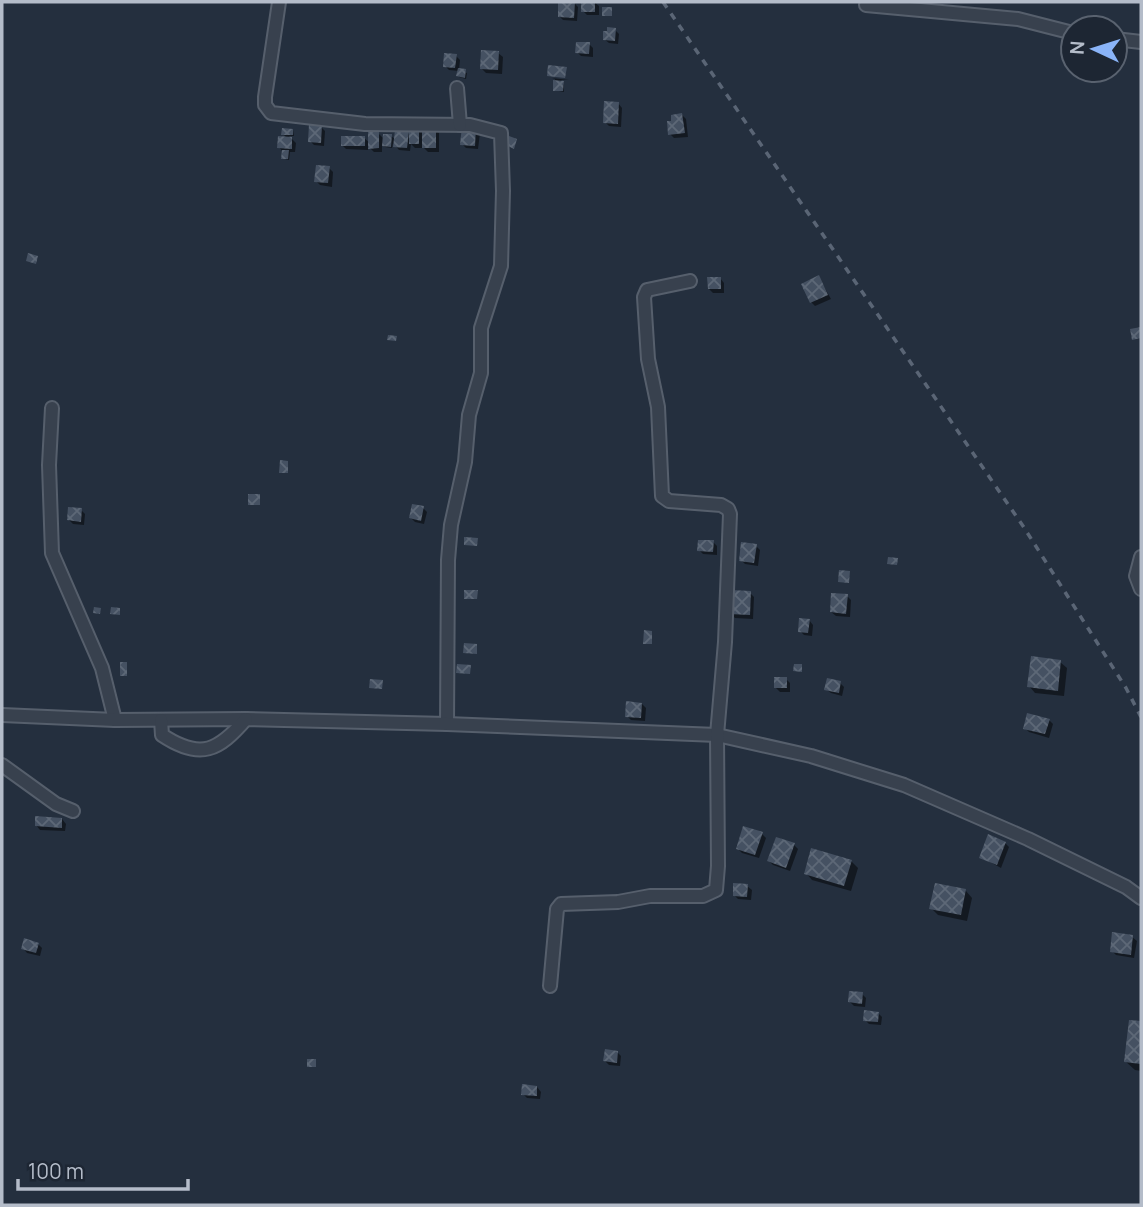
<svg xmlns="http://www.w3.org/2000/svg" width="1143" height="1207" viewBox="0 0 1143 1207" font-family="Manrope,sans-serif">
<defs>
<pattern id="building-cross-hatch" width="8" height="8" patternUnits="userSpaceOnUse" patternTransform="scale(1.75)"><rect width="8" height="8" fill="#455162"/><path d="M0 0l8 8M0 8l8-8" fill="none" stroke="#5d6877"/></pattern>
</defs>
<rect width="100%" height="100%" fill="#242f3e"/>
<g fill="#0007">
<path d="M583,2H594L599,6V15H587L583,11Z"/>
<path d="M574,3L578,7L577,21L563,20L559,16Z"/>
<path d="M615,30L619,34L618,44L609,43L604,39Z"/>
<path d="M589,44L593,48V57L581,56L577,52Z"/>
<path d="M498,53L503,57L502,74L486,73L482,69Z"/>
<path d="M456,56L460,60L459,70L467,73L466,79L459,77V71L449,70L445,66Z"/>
<path d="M552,78L569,80H561L564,84V92L554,90L555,79Z"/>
<path d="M618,103L622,108L621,127L609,126L605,122Z"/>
<path d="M682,115L686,119L688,137L674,138L670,134Z"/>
<path d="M321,127L325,131L324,146L314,145L310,141Z"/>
<path d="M463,128L480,133L478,149L466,148L462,144Z"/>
<path d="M419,129L424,135L435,129L439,133V152H428L424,148H415L411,144L410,151L399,150L393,143L392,148L385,147L382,144V152H374L368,146V150L346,149L342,145L364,138L370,143L378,133L384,139L391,136L396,140L408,133L411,136Z"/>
<path d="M293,130L294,136H289L296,143L295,152H290L289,160L285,159L283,152L279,147L287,138L283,134Z"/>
<path d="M329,168L333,172L332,187L320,185L316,181Z"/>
<path d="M720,278L724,283V293H713L709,289Z"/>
<path d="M819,278L831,299L815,306L811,302Z"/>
<path d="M423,508L427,512L424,524L415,522L411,518Z"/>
<path d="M81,510L85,514L84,525L73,524L69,520Z"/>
<path d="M713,542L717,546V555L703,554L699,550Z"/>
<path d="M756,546L760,550L758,566L745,564L741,560Z"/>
<path d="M750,593L754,597L753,619L735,618L731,614Z"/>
<path d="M847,596L851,600L850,617L836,616L831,612Z"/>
<path d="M809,620L813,625L812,636L804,635L800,631Z"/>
<path d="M1060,662L1067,668L1064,696L1035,693L1029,686Z"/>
<path d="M786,679L790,683V692H780L776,688Z"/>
<path d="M840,683L844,687L842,696L831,693L826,689Z"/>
<path d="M642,704L646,708L645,721L631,720L627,716Z"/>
<path d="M1049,720L1053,724L1049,738L1029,732L1025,728Z"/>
<path d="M62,819L66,824L65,831L40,830L36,825Z"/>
<path d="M762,834L766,838L759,858L742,853L738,849Z"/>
<path d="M1005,843L1009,847L1001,868L981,857Z"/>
<path d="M794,845L798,849L790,871L773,865L769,861Z"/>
<path d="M851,861L858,868L851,891L812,880L806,873Z"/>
<path d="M747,886L752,890L751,900L738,899L734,895Z"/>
<path d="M966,891L972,898L967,921L938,915L931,908Z"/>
<path d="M1132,937L1137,941L1134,958L1116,955L1112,951Z"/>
<path d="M38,944L42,948L40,956L27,953L23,948Z"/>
<path d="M862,994L866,998L865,1007L854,1006L850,1002Z"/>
<path d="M878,1013L882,1017L881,1025L869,1024L865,1020Z"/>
<path d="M1131,1022L1141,1023V1071L1135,1070L1125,1061Z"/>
<path d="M617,1052L621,1056L620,1066L609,1065L605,1061Z"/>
<path d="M537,1087L541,1092L540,1099L527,1098L523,1094Z"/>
</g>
<g fill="url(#building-cross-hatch)">
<path d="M558,2H575L574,18L558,17Z"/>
<rect x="581" y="2" width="14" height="10"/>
<rect x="602" y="7" width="10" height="9"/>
<path d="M607,27L616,28L615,41L603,40V31H607Z"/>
<path d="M576,42H590L589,54L575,53Z"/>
<path d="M481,50L499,51L498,70L480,69Z"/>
<path d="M444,53L457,54L455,68L443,67Z"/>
<path d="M548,65L567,67L565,78L547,76Z"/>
<path d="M458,68L466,69L465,78L456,76Z"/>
<path d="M553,80L564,81L563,91H553Z"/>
<path d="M604,101L619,102L618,124L603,123Z"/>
<path d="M682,113L685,133L668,135L667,121H671V115Z"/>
<path d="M309,124L322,125L321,143L308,142Z"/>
<path d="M462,126L476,127L475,146L460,145Z"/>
<rect x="422" y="127" width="14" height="21"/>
<path d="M282,128L293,129V135H281Z"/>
<rect x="409" y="128" width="10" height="16"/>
<path d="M395,130L409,131L407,148L393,147Z"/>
<path d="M368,131H379V148L368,149Z"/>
<path d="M383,134H392L391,147L382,146Z"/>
<path d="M278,136L292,137V149L277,148Z"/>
<rect x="341" y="136" width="24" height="10"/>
<path d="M509,136L517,139L514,149L506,145Z"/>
<path d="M282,150H289L288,159H281Z"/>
<path d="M316,165L330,166L328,183L314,182Z"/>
<path d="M28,253L38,256L36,264L26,261Z"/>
<path d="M819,275L828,295L810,303L801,284Z"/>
<path d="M707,277H721V289H708Z"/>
<path d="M1141,327V338L1132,340L1130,329Z"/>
<path d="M388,335L397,336L396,341L387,340Z"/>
<path d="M280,460L288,461V473H279Z"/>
<rect x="248" y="494" width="12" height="11"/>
<path d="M412,504L424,506L421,521L409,518Z"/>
<path d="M68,507L82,508L81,522L67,520Z"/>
<path d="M464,537L478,538L477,546L464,545Z"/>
<path d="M698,540H714L713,552L697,551Z"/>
<path d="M741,542L757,544L754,563L739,561Z"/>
<path d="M888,557L898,558L897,565L887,564Z"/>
<path d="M839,570L850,571L849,583L838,582Z"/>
<path d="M464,590H478L477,599H464Z"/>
<path d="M730,590L751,591L750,615L729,614Z"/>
<path d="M831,593L848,594L846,614L830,612Z"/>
<path d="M94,607L101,608L100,614L93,613Z"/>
<path d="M111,607L120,608V615L110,614Z"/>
<path d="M799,618L810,619L808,633L798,632Z"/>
<path d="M644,630L652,631V644H643Z"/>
<path d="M464,643L477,644V654L463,653Z"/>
<path d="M1031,656L1061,660L1058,691L1027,687Z"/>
<rect x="120" y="662" width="7" height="14"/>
<path d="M457,664L471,665L470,674L456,673Z"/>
<path d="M794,664H802V672L793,671Z"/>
<rect x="774" y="677" width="13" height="11"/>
<path d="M827,678L841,681L839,693L824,690Z"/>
<path d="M370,679L383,680L382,689L369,688Z"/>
<path d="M626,701L642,703L641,718L625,717Z"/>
<path d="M1027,713L1050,719L1045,734L1023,729Z"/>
<path d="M35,816L62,818V828L35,826Z"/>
<path d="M743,826L763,832L755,855L736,849Z"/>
<path d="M988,834L1006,842L997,865L979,858Z"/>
<path d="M776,837L795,843L786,868L767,861Z"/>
<path d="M811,848L852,860L844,886L804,874Z"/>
<path d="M733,883L748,884L747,897L733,896Z"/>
<path d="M935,883L966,889L961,915L929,909Z"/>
<path d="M1112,932L1133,935L1131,955L1110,952Z"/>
<path d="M24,938L39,943L36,953L21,949Z"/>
<path d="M849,991L863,992L862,1004L848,1002Z"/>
<path d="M864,1010L879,1012L878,1022L863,1021Z"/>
<path d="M1129,1020L1141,1021V1064L1124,1062Z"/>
<path d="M605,1049L618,1051L617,1063L603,1061Z"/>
<rect x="307" y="1059" width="9" height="8"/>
<path d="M522,1084L537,1086V1096L521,1095Z"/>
</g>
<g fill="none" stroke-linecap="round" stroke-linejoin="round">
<g stroke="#565f6c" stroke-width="16">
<g id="minor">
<path d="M279,2L265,97V105L271,113L365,124L470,125L501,133L503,191L501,266L481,328V373L469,415L465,462L451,525L448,560L447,724"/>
<path d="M866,5L1018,19L1073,33"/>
<path d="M1115,39L1141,42"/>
<path d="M457,88L460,125"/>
<path d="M52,408L49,465L52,553L102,668L115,720"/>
<path d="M1141,557L1136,576L1141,589"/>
<path d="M2,715L115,720L246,719L447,724L717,735L811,756L904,785L1028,839L1126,887L1141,898"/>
<path d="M161,720L162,735C201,761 219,750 246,719"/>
<path d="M2,765L56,804L73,811"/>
<path d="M550,986L557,909L561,904L618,902L650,896H703L716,890L718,866L717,735L725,642L730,514L728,509L721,505L669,501L662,496L658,407L648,359L644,297L647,290L690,281"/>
</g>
</g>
<use href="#minor" stroke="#38414e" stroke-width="12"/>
<path stroke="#5a6575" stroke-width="3.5" stroke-dasharray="7 7" stroke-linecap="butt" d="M663,2L1023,526L1126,688L1141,717"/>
</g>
<rect width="1143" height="1207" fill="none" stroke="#b4bcc9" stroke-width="7"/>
<g transform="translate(1094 49) rotate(274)"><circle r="33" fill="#1d2633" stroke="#59626f" stroke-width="2"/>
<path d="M0-5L12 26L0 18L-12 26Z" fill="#8ab4f8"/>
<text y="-10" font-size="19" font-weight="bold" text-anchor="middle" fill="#b4bcc9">N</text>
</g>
<path d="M18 1179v10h170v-10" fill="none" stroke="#b4bcc9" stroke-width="3.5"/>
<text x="28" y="1179" font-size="21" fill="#b4bcc9" stroke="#1d2633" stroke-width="5" paint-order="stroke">100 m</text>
</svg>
